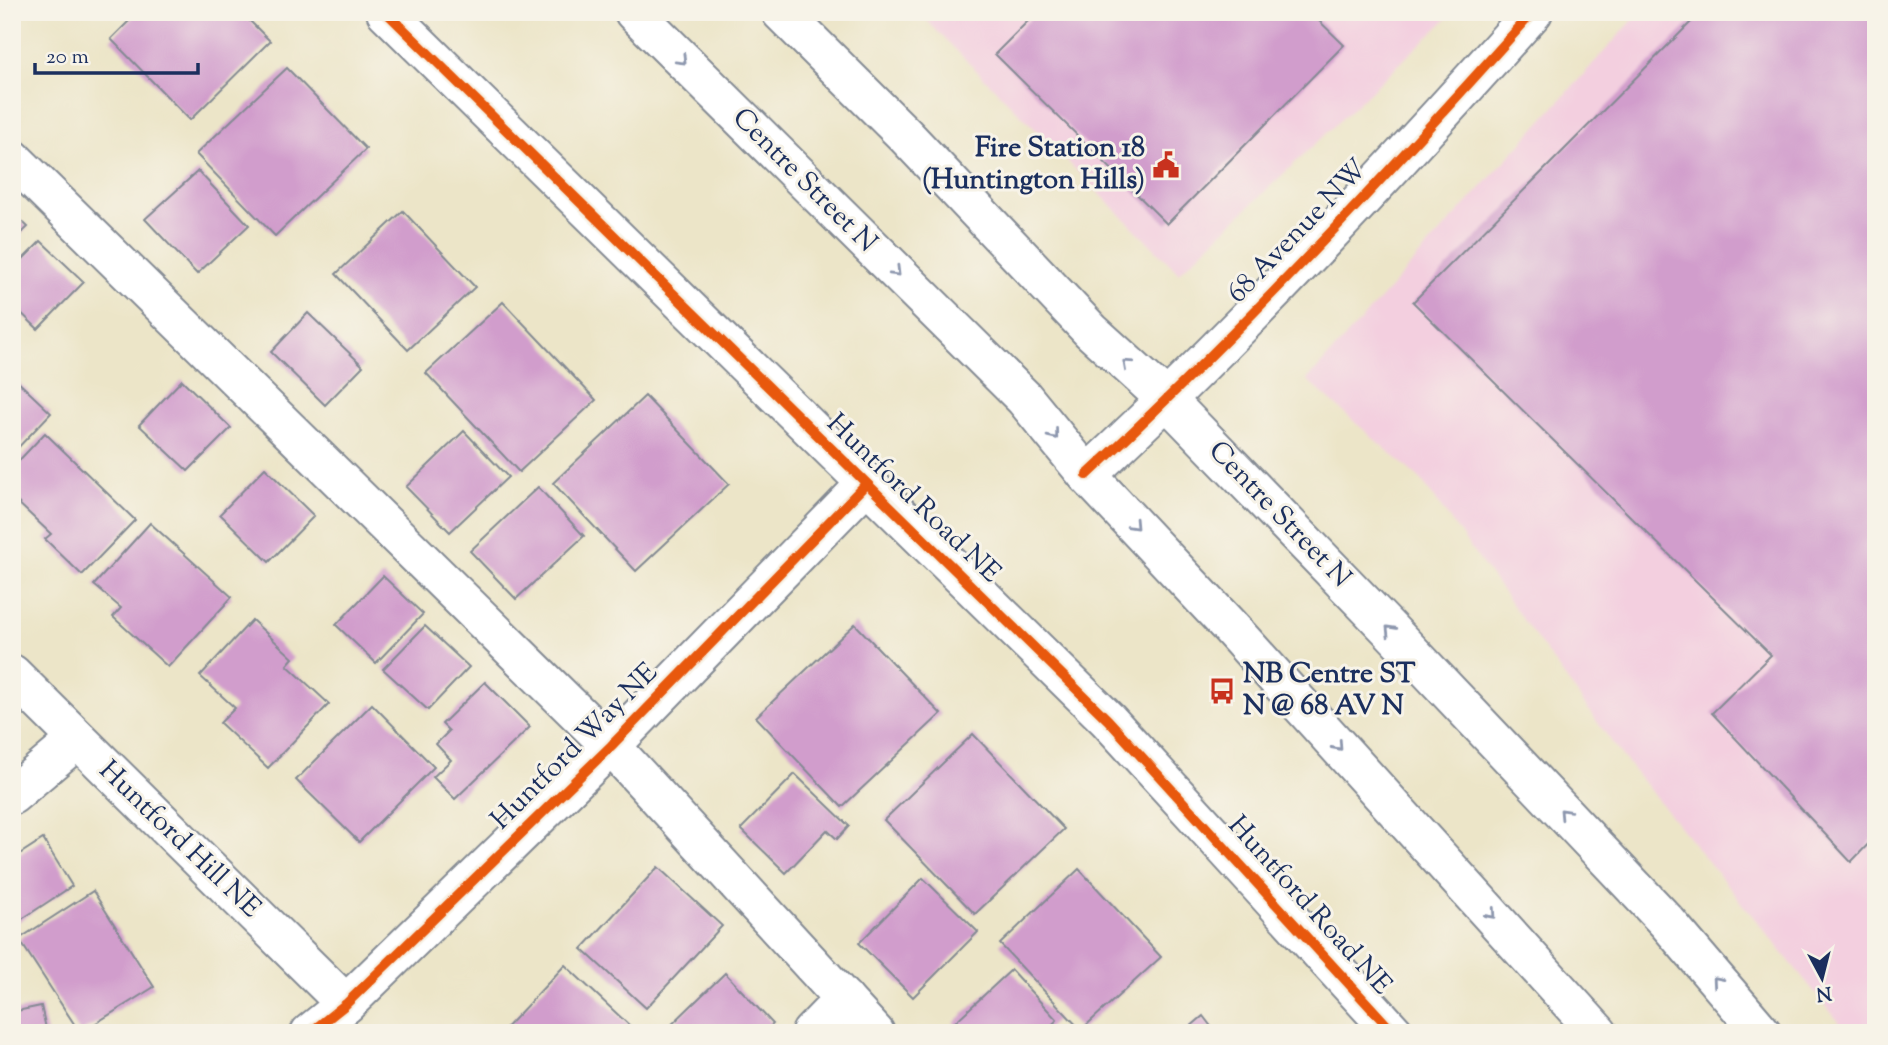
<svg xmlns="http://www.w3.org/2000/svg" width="1888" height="1045" viewBox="0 0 1888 1045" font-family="'Sorts Mill Goudy',serif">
<rect width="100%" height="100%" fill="#f7f3e8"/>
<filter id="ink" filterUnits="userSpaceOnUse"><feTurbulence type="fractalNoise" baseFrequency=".0143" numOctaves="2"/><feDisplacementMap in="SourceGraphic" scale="14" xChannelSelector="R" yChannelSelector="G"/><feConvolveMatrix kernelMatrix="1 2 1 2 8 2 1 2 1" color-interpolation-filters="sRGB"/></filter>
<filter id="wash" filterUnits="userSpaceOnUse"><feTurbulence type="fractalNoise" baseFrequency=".00686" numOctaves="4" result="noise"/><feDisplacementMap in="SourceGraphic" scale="28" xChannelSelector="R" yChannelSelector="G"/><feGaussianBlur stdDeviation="1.57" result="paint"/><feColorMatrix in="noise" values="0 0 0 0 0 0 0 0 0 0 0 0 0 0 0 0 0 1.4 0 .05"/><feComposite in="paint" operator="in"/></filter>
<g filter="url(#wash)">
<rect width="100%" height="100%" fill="#ece5c8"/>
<g fill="#f3cfdf">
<path d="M918,12H1454L1179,273Z"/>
<path d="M1640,12H1876V1033H1848L1622,756L1421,480L1307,380Z"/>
</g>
<g id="blocks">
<g fill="#d19dcc">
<path d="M138,12H241L270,41L190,120L111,39Z"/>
<path d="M1037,12H1310L1344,45L1167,224L995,54Z"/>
<path d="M1701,12H1876V836L1851,862L1712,713L1771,655L1413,302Z"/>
<path d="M287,68L366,149L275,236L196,154Z"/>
<path d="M198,171L249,225L197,274L145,219Z"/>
<path d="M403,211L475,287L408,350L336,274Z"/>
<path d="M12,212L28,227L12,242Z"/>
<path d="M41,241L84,282L38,329L12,304V270Z"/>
<path d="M503,302L596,400L519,472L426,373Z"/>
<path d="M308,313L363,366L325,405L271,352Z"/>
<path d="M12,376L51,413L12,454Z"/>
<path d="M182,380L231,428L188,471L139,425Z"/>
<path d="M645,396L729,484L636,571L553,483Z"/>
<path d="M464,431L508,477L450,532L406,487Z"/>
<path d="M45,433L135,520L82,575L45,539L51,534L12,497V468Z"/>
<path d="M265,468L314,516L269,562L220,514Z"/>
<path d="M538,487L584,536L516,599L470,551Z"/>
<path d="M150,523L232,597L168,667L113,617L121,608L94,585Z"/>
<path d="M383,576L423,614L376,663L336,625Z"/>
<path d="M252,620L293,658L287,665L329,704L268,768L220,723L235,708L200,676Z"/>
<path d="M855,624L941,714L842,807L756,717Z"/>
<path d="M425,626L469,667L428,710L383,669Z"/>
<path d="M485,682L530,727L455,799L433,777L451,760L436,744L449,731L442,724Z"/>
<path d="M372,704L434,767L359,842L296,780Z"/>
<path d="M973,734L1064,829L975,914L884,820Z"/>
<path d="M795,774L849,826L837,839L827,830L786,873L741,829Z"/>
<path d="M43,839L72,886L16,923L12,918V859Z"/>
<path d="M658,867L722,926L646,1008L582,949Z"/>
<path d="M1079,869L1161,957L1081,1030L1000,944Z"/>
<path d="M923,878L978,932L913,997L859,943Z"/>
<path d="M93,891L154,987L80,1033L19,939Z"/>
<path d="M565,965L629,1025L621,1033H501Z"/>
<path d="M1011,970L1057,1020L1043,1033H963L954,1023Z"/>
<path d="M725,973L773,1024L764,1033H663Z"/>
<path d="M41,1006L47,1033H12V1012Z"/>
<path d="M1203,1016L1216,1033H1183Z"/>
</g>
</g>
</g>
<g filter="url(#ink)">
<use href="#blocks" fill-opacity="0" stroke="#848a93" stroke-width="2"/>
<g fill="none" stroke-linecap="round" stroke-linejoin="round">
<g stroke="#848a93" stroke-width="42">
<g id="minor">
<path d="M386,12L1108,720L1394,1033"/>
<path d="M12,158L611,746L875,1033"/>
<path d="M1087,475C1244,329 1390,172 1533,12"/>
<path d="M12,674L346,1004"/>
<path d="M12,795L77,740"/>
<path d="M310,1033L346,1004L611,746L865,485"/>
<path d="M811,1033L844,999"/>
</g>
</g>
<g stroke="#848a93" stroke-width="42">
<g id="major">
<path d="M634,12L1024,398L1087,475L1230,627L1598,1033"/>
<path d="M781,12L905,135L1091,331L1167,400L1391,631L1667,922L1762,1033"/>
</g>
</g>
<use href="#minor" stroke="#fff" stroke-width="38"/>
<use href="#major" stroke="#fff" stroke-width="38"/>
<g stroke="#f7f3e8" stroke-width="15">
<g id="cycleway">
<path d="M386,12L1108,720L1394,1033"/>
<path d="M1087,475C1244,329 1390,172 1533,12"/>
<path d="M310,1033L346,1004L611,746L865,485"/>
</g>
</g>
<use href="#cycleway" stroke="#e8590c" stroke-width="10"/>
</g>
<defs><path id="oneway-chevron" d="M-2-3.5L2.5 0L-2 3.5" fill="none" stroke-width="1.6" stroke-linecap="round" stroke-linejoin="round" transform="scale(1.75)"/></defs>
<g stroke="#8d97ae">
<use href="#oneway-chevron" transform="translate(682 60) rotate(45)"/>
<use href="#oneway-chevron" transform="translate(896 272) rotate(45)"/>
<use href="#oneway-chevron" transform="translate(1127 364) rotate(-138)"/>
<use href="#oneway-chevron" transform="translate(1054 435) rotate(51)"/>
<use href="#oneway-chevron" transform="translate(1134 525) rotate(47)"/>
<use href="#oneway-chevron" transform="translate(1390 630) rotate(-134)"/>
<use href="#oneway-chevron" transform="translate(1338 746) rotate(48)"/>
<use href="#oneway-chevron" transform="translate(1564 813) rotate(-133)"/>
<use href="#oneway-chevron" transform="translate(1491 914) rotate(48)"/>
<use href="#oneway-chevron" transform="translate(1717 981) rotate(-131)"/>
</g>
</g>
<defs>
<g id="civic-bare" transform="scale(2.1)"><path d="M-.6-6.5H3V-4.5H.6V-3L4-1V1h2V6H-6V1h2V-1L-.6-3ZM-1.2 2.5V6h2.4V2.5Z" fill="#c8321e" stroke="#f7f3e8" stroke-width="2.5" paint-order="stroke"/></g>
<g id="bus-bare" transform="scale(2.1)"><path d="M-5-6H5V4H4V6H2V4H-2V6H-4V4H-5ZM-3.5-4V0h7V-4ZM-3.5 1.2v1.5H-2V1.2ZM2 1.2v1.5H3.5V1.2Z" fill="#c8321e" stroke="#f7f3e8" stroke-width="2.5" paint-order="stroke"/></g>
</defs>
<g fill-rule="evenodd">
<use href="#civic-bare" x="1166" y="165"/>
<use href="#bus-bare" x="1222" y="691"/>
</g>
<g text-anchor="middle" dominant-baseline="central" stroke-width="6" stroke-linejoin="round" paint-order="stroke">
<g font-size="28" font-weight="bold" fill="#1b2f5e" stroke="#f7f3e8" text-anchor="end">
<text x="1145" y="149">Fire Station 18<tspan x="1145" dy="32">(Huntington Hills)</tspan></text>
<text x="1243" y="675" text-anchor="start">NB Centre ST<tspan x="1243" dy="32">N @ 68 AV N</tspan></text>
</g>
<g font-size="28" fill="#1b2f5e" stroke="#f7f3e8">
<text transform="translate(804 181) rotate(45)">Centre Street N</text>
<text transform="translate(1298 232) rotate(-46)">68 Avenue NW</text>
<text transform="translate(913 499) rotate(44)">Huntford Road NE</text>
<text transform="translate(1279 515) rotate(46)">Centre Street N</text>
<text transform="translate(575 747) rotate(-45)">Huntford Way NE</text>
<text transform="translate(179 840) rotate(44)">Huntford Hill NE</text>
<text transform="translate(1309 906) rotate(48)">Huntford Road NE</text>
</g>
</g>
<rect width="1888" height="1045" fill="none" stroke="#f7f3e8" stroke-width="42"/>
<g transform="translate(1822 978) rotate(173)" stroke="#f7f3e8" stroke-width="5" paint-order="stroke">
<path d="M0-5L12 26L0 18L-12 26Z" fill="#1b2f5e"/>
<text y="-10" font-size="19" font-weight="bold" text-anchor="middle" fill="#1b2f5e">N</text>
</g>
<path d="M35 63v10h163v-10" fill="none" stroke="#1b2f5e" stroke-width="3.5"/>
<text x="46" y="63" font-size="21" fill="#1b2f5e" stroke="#f7f3e8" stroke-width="5" paint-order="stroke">20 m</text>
</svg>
